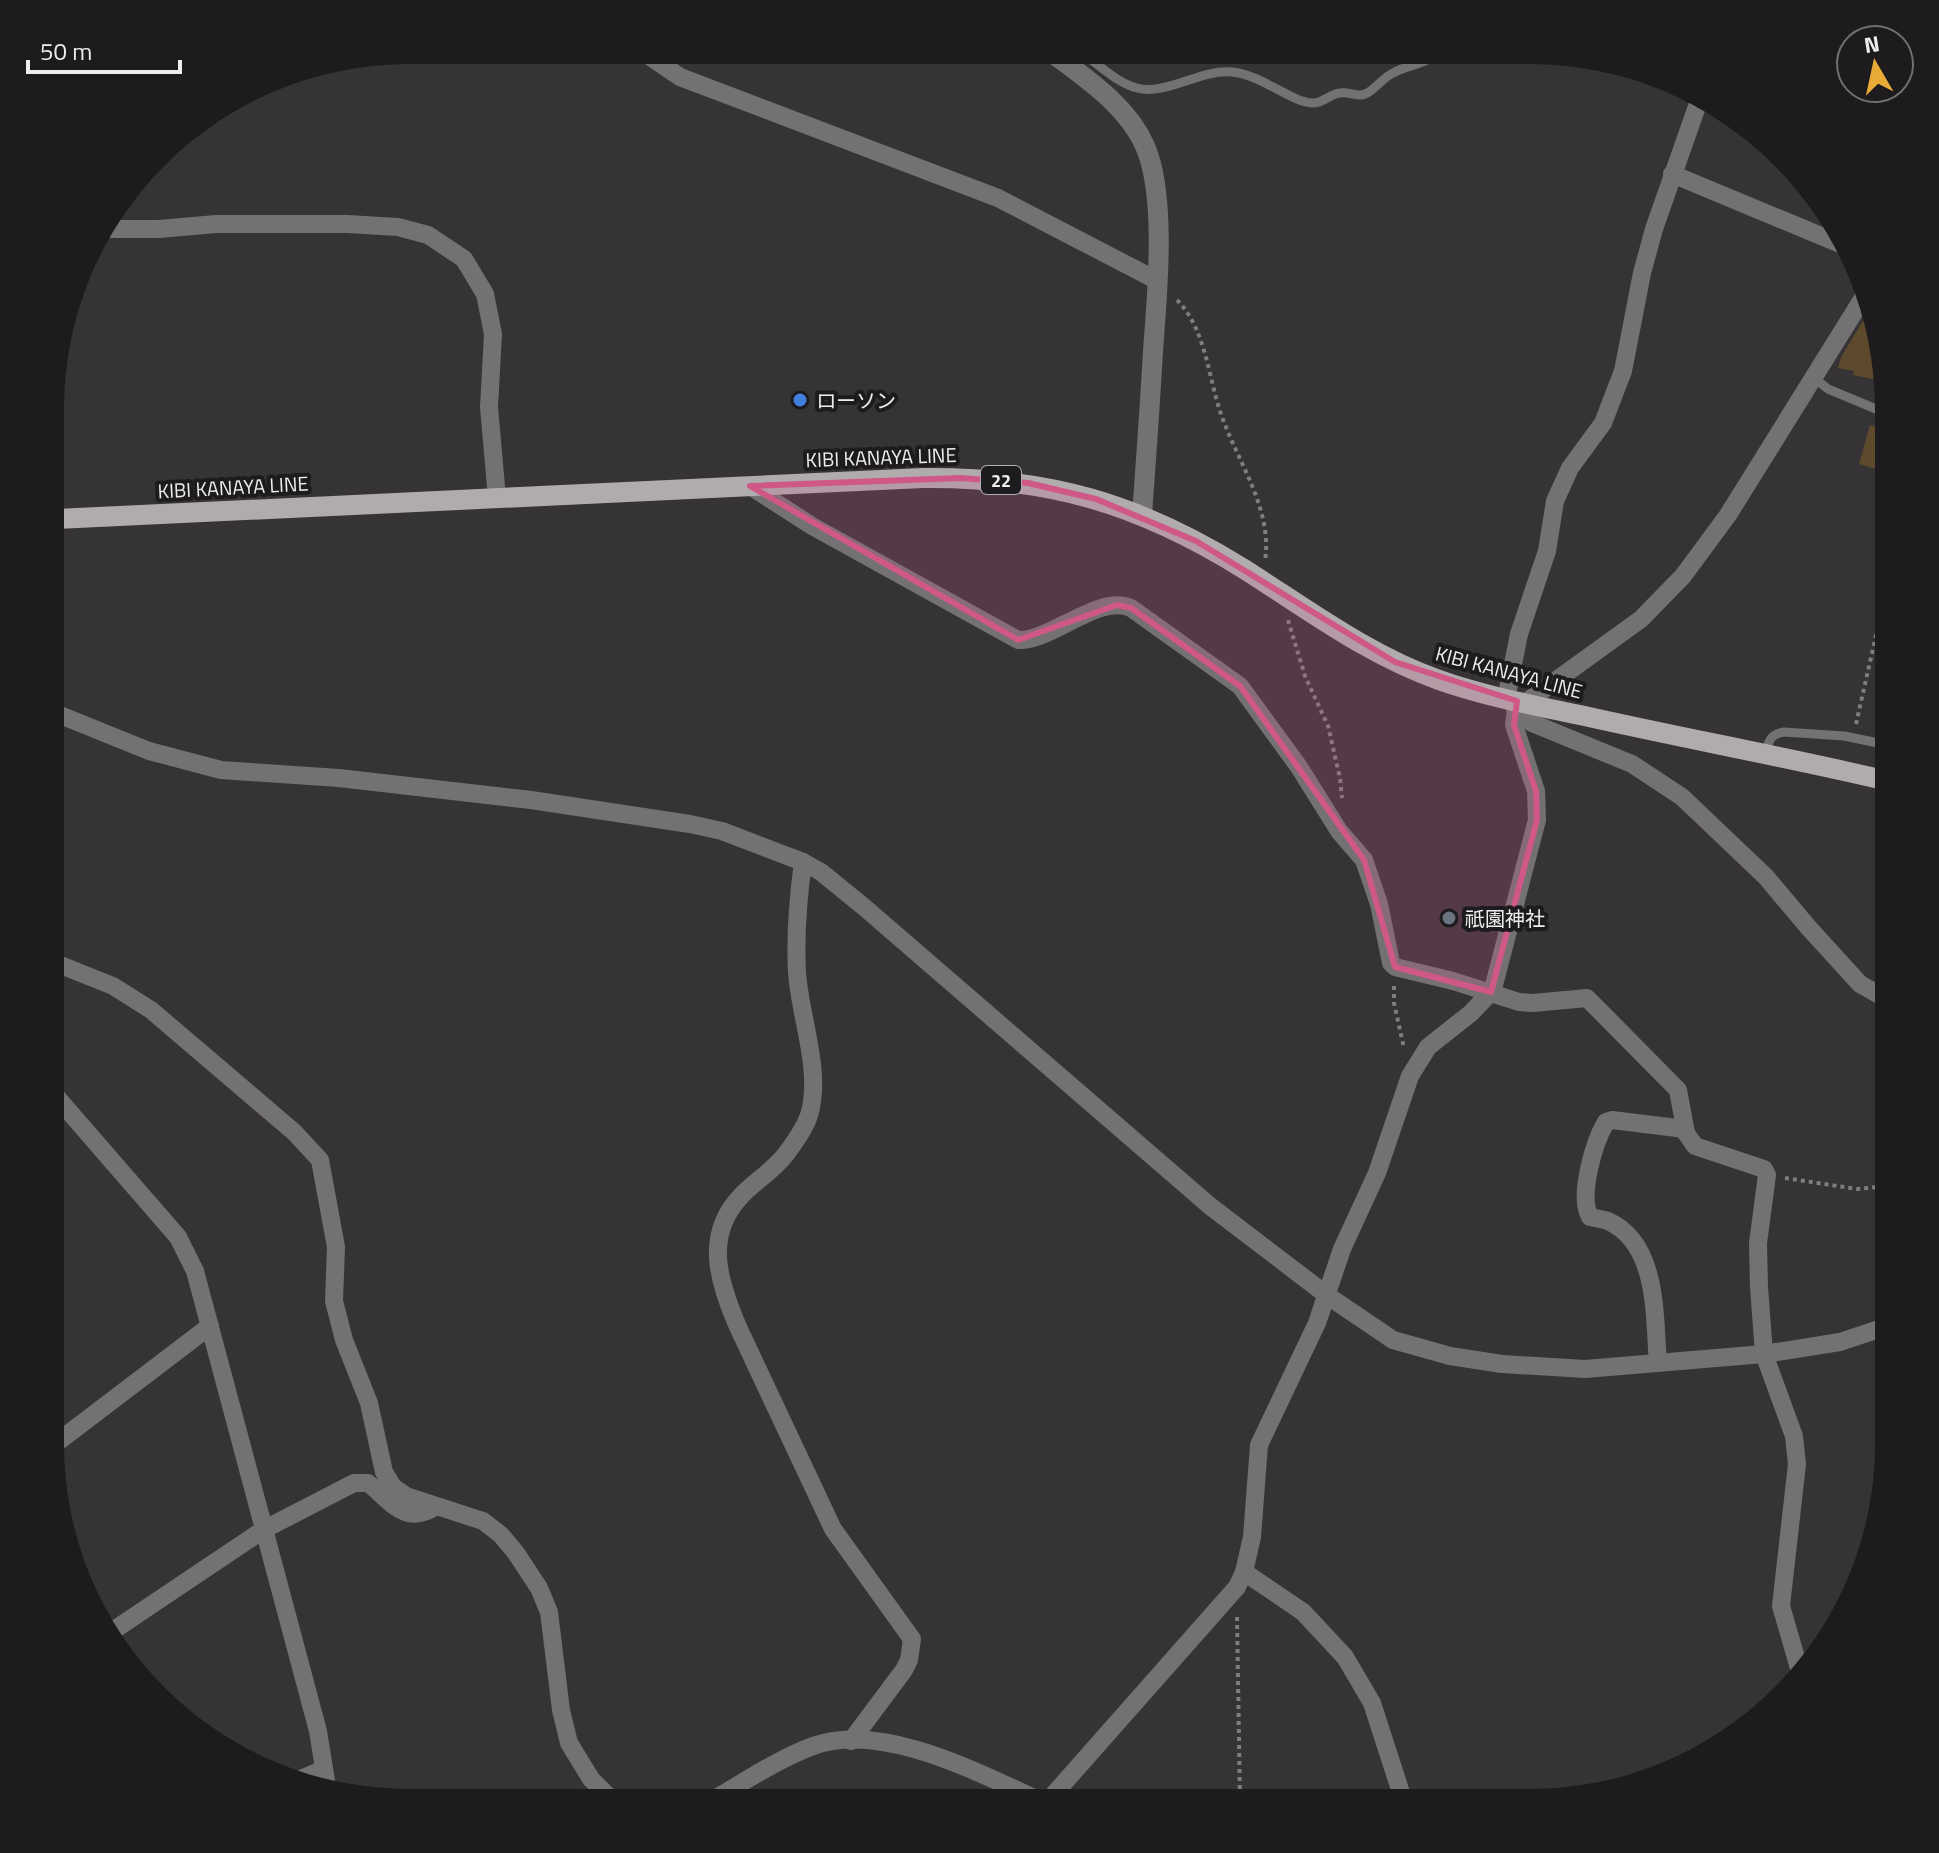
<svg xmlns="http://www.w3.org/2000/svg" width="1939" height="1853" viewBox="0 0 1939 1853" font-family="'Titillium Web','Noto Sans JP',sans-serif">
<rect width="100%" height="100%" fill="#363336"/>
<g fill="#5d4a2c">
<path d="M1872,306L1883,360L1888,382L1853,375L1854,371L1838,368L1841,357Z"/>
<path d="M1870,425L1888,431V473L1859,464Z"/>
</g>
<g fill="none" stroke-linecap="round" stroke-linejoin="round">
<g stroke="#7f7d7f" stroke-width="4" stroke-dasharray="4 4" stroke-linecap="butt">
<path d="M1177,300C1206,329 1208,377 1221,414C1237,461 1273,509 1265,561"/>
<path d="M1288,620L1305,676L1328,726L1340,778L1342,798"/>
<path d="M1856,724L1888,582"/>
<path d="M1394,986V1003L1404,1048"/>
<path d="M1785,1178L1857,1189L1888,1186"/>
<path d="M1237,1617L1240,1802"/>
</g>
<g stroke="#737172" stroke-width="9">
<path d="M1081,52C1098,64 1117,83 1137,88C1165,96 1200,69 1232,72C1262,75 1291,102 1312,103C1323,104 1329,94 1340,93C1350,91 1359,99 1369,92C1378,86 1383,78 1393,73C1406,65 1428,64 1436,53"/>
<path d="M1813,377L1828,389L1888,414"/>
<path d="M1765,754C1769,741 1770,734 1784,732L1844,736L1888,745"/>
</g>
<g stroke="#737172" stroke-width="18">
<path d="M642,51L680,77L998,198L1158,281"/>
<path d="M1672,174L1845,246"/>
<path d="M99,229H159L216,224H347L398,227L428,235L464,259L485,294L493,334L489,407L497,498"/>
<path d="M750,486L812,526L1018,640C1050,642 1100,593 1131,608L1240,686L1299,767L1339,831L1364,860L1379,904L1391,963L1395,967L1453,981L1519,1002L1533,1003L1587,998L1678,1090L1686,1133L1695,1146L1764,1169L1767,1175L1758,1243L1759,1287L1764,1354L1794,1436L1797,1464L1781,1606L1799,1668"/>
<path d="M1506,699L1519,634L1547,551L1555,501L1570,468L1603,423L1623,371L1642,273L1654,229L1701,95"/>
<path d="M1525,703L1641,619L1683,576L1728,515L1868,290"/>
<path d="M1515,709L1532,723L1632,764L1682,797L1766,877L1808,927L1860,984L1888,1000"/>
<path d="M55,713L149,751L221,770L339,778L531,800L690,824L722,831L803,862L821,872L864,907L1210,1206L1328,1296L1393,1340L1450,1356L1502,1364L1585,1369L1764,1354L1840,1342L1888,1326"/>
<path d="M803,862C798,899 795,936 797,972C800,1018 821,1067 810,1112C806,1127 795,1142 786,1154C773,1171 755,1181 741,1196C703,1236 719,1282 738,1327L833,1529L912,1639L909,1660L904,1670L851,1741"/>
<path d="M53,962L113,986L151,1010L294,1132L320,1160L336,1247L334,1301L344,1340L369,1403L384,1472L393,1487L406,1496L483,1521L501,1535L516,1553L539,1588L549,1612L561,1710L569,1743L591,1779L614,1802"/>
<path d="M53,1093L178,1237L195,1271L318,1731L327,1787"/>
<path d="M1658,1363C1654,1317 1659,1244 1608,1221C1603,1219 1595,1218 1590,1217C1578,1196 1594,1142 1606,1122L1612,1120L1685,1129"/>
<path d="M51,1447L210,1326"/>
<path d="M1244,1572L1303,1612L1345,1657L1372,1703L1404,1802"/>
<path d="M108,1634L263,1530L354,1483H368C390,1500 405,1527 436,1506"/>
<path d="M301,1779L324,1769"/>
<path d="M710,1802C744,1782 776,1760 813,1746C883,1721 980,1774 1043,1802"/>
<path d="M1047,1802L1237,1587L1244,1572L1252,1537L1259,1445L1317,1323L1342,1249L1377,1173L1410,1076L1428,1047L1471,1013L1491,992L1494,985L1537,820L1536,791L1514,725L1517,701"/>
</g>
<path stroke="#737172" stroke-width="20" d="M1051,52C1085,78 1127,105 1145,146C1167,196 1157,296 1153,351C1150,406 1146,460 1142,515"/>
<path stroke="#b0acae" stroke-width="20" d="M56,519L923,478C1048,477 1138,503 1244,569C1307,609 1368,655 1439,680C1484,696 1533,705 1580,715C1682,738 1786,757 1888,781"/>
</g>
<path fill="#cf5887" fill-opacity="0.2" stroke="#cf5887" stroke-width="6" stroke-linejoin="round" d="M960,478L1028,483L1096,499L1196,541L1395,662L1517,701L1514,725L1536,791L1537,820L1491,992L1395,967L1364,860L1240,686L1131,608L1117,605L1018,640L750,486Z"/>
<circle fill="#3f7fe0" stroke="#1d1b1d" stroke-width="3" cx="800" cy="400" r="8"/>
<circle fill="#6b7280" stroke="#1d1b1d" stroke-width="3" cx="1449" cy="918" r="8"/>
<g text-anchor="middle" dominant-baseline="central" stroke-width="8" stroke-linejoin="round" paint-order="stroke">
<rect fill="#1d1b1d" stroke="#afadaf" stroke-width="2" x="981" y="466" width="40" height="28" rx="6"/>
<g font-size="18" font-weight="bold" fill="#eeecee">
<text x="1001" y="480">22</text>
</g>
<g font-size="20" fill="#eeecee" stroke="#1d1b1d" text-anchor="start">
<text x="816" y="400">ローソン</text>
<text x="1465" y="918">祇園神社</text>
</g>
<g font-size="20" fill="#eeecee" stroke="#1d1b1d">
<text transform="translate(881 457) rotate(-2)">KIBI KANAYA LINE</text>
<text transform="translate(233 487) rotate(-3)">KIBI KANAYA LINE</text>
<text transform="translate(1509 672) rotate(15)">KIBI KANAYA LINE</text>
</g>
</g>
<path d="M0 0H1939V1853H0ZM409 64H1530A345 345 0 0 1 1875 409V1444A345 345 0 0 1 1530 1789H409A345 345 0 0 1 64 1444V409A345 345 0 0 1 409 64Z" fill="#1d1b1d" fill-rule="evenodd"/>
<g transform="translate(1875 64) rotate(351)"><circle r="38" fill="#1d1b1d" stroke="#716f71" stroke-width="2"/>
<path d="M0-6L14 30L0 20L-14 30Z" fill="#e8ab37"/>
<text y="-12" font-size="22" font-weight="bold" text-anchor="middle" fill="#eeecee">N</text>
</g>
<path d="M28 60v12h152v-12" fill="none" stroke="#eeecee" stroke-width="4"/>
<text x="40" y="60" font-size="24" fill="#eeecee" stroke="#1d1b1d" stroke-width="6" paint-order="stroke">50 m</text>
</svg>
